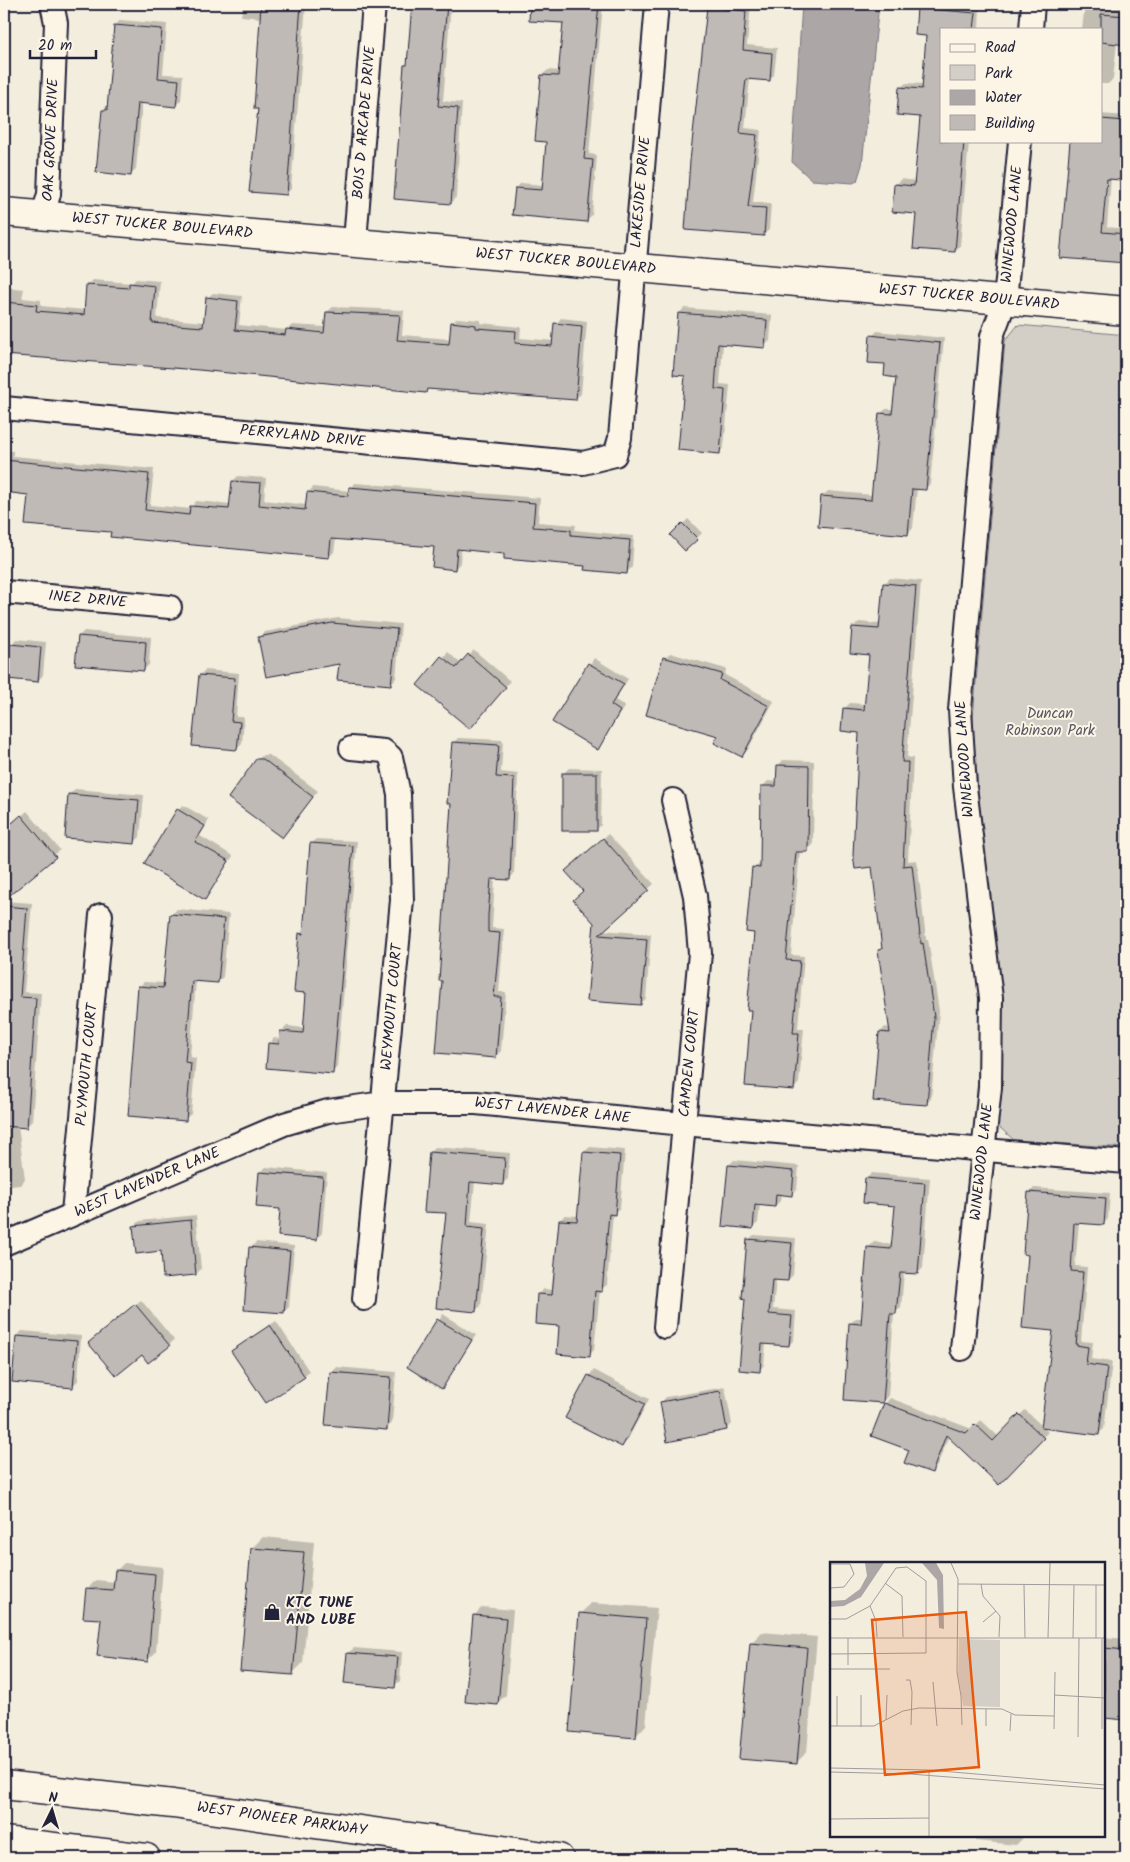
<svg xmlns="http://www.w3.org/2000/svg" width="1130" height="1862" viewBox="0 0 1130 1862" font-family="Kalam,sans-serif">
<rect width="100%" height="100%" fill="#f3edde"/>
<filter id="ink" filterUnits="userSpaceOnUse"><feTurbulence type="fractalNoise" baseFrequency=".02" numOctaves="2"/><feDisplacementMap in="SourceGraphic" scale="10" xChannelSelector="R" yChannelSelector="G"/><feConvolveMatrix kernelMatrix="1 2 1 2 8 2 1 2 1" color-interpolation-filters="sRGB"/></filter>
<g filter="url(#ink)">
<path fill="#d4cfc6" stroke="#7b7880" d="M1018,325L1126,335V1148L1014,1140L998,1126L1000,1107L995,957L972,730L1005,341Z"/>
<path fill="#aca7a6" stroke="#75727b" d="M802,4H879L862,165L857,181L853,183L812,180L792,162Z"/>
<g fill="#0003">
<path d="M243,4H306L291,189L286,194L259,108L261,18L241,16Z"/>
<path d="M413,4H451L443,101L462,103L456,197L451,203L405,65L408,63Z"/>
<path d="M531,4H603L589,154L597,155L592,215L587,220L516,188L521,183L543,185L547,141L542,75L548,70L560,71L564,22L530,20Z"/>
<path d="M713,4H751L747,45L777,48L774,75L769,80L750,78L745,128L761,130L753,202L771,204L769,230L763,235L687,228L708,8Z"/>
<path d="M923,4L980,8L979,29H941V141H969L960,246L955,251L918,213L895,185L901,179L916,181L921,116L900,88L906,83L924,84L928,35L919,8Z"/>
<path d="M1085,4H1126V44L1117,43L1113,79L1108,84H1101V29H1082Z"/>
<path d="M120,20L167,24L163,74L183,75L181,100L176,105L142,102L136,169L130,174L103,110L108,105L115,26Z"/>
<path d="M4,104L12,105L7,163L4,166Z"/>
<path d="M1101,114L1126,116V173L1121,178H1111L1107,227L1126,229V262L1061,256L1101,141Z"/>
<path d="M136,279L160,281L157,318L205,322L207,298L213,293L242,296L239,325L287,330L292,325L326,327L327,312L333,307L404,310L402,335L450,339L452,323L457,318L481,320L480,323L521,327L520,338L554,341L556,324L561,318L587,321L581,394L575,399L429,388L426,391L111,361L110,362L4,355V287L24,289L22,298L41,300V306L85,310L88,285L93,280L132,283Z"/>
<path d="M684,308L772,315L770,341L764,346L723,343L720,384L730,385L724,447L719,453L679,314Z"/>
<path d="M877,331L944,338L930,484L925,489L917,488L913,528L908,534L822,497L828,491L873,495L880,414L886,409H894L897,377L872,336Z"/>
<path d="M4,450L13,451V456L154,469L150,505L191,509L196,501L231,504L233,481L238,476L266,478L264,500L307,505L308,493L313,487L350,491L355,483L540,498L538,522L576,525L575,530L634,536L632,567L626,573L506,553L461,548L460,563L455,569L435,546L336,538L334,552L329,557L112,531L29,494L4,491Z"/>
<path d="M688,519L702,533L686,549L672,535Z"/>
<path d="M890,578L921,581L907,757L913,758L908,861L917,860L926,939H928L939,1011L931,1099L926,1104L880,1033L885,1027L890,1028L879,950L883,946L860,732L845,708L850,703L866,704L870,654L851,652L853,627L859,622L881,624L884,584Z"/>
<path d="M338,618L401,624L396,678L391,684L340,663L259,638L265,632Z"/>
<path d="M84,631L151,637L149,665L143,670L79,636Z"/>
<path d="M16,639L46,642L43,675L38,681L11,645Z"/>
<path d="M474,650L510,681L475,722L419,685L448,652L461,664Z"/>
<path d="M670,653L726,669L725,675L774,701L747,751L742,756L720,735L665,658Z"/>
<path d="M594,658L628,679L615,700L625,706L597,748L554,722Z"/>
<path d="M205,670L239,673L236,717H244L242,744L237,749L200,675Z"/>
<path d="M458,738L503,740L501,772L518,774L514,874L509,879L495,878L492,928L504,929L499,992H506L501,1051L495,1057L443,980L452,802L453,743Z"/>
<path d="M263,755H269L318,791L282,837L257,760Z"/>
<path d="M783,760L814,761L813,845L807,850H800L791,955L804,956L798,1028H804L799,1083L794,1089L753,1009L756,932L753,868L762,863V787L768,781L778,782V766Z"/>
<path d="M569,768L602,769L601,825L596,830L564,773Z"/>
<path d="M75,789L144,795L140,837L135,842L70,794Z"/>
<path d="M183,805L209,820L200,836L233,856L205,898L178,810Z"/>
<path d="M27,811L60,850L8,895L4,890V851L11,845L4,836V831Z"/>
<path d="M608,834L654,884L602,930L651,934L646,999L640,1004L588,1000L595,922L585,890L572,866Z"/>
<path d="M316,839L357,841L337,1067L332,1073L269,1044L274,1038L281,1039V1032L287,1026L304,1028L308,991L301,934L305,930L311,844Z"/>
<path d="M4,901L32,903L24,992L41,993L32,1121L27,1126H18L25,1179L20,1185L4,1187Z"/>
<path d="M177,909L229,914L223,977L217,982L196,980L190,1057L196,1058L191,1114L185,1119L139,987L144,982L165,983L171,915Z"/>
<path d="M435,1147L510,1153L508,1179L502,1184L475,1181L471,1222L489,1224L481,1306L475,1311L430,1152Z"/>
<path d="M590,1147L625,1150L620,1208L613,1213L607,1285L600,1290L594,1350L589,1356L561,1325L538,1294L544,1289L554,1290L560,1220L565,1215L579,1216L584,1152Z"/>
<path d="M734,1160L799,1166L797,1189L792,1194L781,1193L780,1201L775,1206L760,1204L758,1223L752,1228L729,1165Z"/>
<path d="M266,1167L327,1173L322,1233L317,1239L282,1208L260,1172Z"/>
<path d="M872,1173L930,1178L923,1268L918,1273L904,1272L901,1308L894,1313L888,1396L883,1401L851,1323L856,1318H862L869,1247L874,1242L893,1244L897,1205L867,1178Z"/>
<path d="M1034,1188L1110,1193L1108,1219L1103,1224L1079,1222L1075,1266L1087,1267L1081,1341L1093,1342L1091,1359L1112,1362L1104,1429L1098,1434L1043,1427L1048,1432L999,1483L949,1435L937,1466L932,1472L911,1449L885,1404L890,1398L972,1429L981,1420L999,1437L1025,1410L1042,1426L1054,1329L1029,1254V1193Z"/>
<path d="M196,1215L201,1269L196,1274L162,1250L134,1226L140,1221Z"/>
<path d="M754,1235L796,1238L793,1275L788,1280L776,1279L773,1309L796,1311L794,1340L789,1345L766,1343L764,1365L759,1371L747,1297L748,1240Z"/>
<path d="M256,1242L294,1246L289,1307L284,1312L251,1248Z"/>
<path d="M141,1300L174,1340L169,1345L142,1353L95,1338Z"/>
<path d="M443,1314L476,1335L442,1387L409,1367Z"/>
<path d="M276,1321L309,1371L304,1376L233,1351Z"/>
<path d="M22,1331L81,1336L78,1381L72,1386L17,1336Z"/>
<path d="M336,1367L396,1372L392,1423L386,1429L331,1373Z"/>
<path d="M594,1370L649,1399L627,1441L622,1446L589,1376Z"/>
<path d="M725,1387L732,1424L726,1429L661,1403L666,1397Z"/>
<path d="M263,1537L314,1542L303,1663L292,1674L252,1548Z"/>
<path d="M124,1563L163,1567L156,1652L148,1660L102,1618L88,1588L96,1580L115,1582L116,1571Z"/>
<path d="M591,1603L657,1608L646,1725L636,1736L580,1614Z"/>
<path d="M482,1607L513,1610L506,1695L497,1703L474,1616Z"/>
<path d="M762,1632L817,1637L807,1752L796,1763L751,1643Z"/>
<path d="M1104,1637L1126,1639V1719L1104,1717Z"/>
<path d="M354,1648L402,1652L400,1681L394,1686L348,1653Z"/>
<path d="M977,1836H1025L1016,1845L976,1841Z"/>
</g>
<g fill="#bfbab6" stroke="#22223b">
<path d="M261,4H301L287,195L249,192L258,109H254Z"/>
<path d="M412,4H447L438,106L458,108L451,204L394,199L404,65H407Z"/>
<path d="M530,4H599L584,159L593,160L587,222L512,215L515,188L542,190L546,142L535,141L541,75L558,76L563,23L529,21Z"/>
<path d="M707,7L746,11L743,50L772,53L770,81L746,79L740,133L757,135L748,207L766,208L764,236L685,230L690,161Z"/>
<path d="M917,8L976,13L974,29H941V141H964L955,252L913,249L916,214L892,212L894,184L914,186L920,117L897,115L899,87L922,89L926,36L915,35Z"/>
<path d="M1101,14L1126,16V45L1101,42Z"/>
<path d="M114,25L162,29L158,78L179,80L176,107L138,103L131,176L96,172L102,110H107Z"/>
<path d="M1101,119L1126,121L1122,180L1107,179L1102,232L1126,234V263L1060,258L1070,141H1101Z"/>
<path d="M129,283L155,286L152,323L203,327L206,297L238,301L235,330L285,335L286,329L324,333L326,312L400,315L397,340L449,344L451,322L476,325V328L516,331L515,343L552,346L554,323L582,326L576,400L427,389L426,393L199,370L4,355V302L37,305L36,311L84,315L86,285L129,288Z"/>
<path d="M678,313L767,320L765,348L718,344L715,389L725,390L720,454L678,450L685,376L673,375Z"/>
<path d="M870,335L940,343L926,490L912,489L908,535L818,527L821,496L871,500L879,413L892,414L896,378L884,376L885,364L868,363Z"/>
<path d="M4,460L149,474L145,510L189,515L190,506L229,509L232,481L261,483L259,505L305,510L307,492L348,496L349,487L535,503L533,527L571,530V535L630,540L627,574L584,570L585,566L504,559V554L457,549L455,570L432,567L434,547L331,539L329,558L110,537L111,532L25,525L28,495L4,492Z"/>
<path d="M682,523L698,539L685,551L670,535Z"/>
<path d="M883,583L916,586L902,762H908L903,866L912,865L921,944L923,943L934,1017L927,1105L873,1101L879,1032L890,1033L878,950L882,949L872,867L855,869L853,855L859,733L841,731L843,708L864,710L869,655L850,653L852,627L879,629Z"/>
<path d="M332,623L397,629L391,685L337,680L339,664L266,677L258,637Z"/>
<path d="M78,636L146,642L144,671L75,665Z"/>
<path d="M10,644L41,647L38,682L7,679Z"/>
<path d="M468,654L506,687L470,729L417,685L441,656L456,668Z"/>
<path d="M663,657L722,674L720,680L769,706L742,757L714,743L718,736L646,715Z"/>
<path d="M588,663L624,684L611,705L620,711L598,750L552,722Z"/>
<path d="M199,675L235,678L231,721L240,722L237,750L192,746Z"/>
<path d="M452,742L499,745L496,777L514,778L510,880L491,879L488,916V932L500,933L494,997H501L496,1058L436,1053L442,981H439L451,804L447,803Z"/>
<path d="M256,759H263L313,797L282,838L228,798Z"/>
<path d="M777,765L809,766L808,852H796L786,960L800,961L793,1033H799L794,1090L745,1086L751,1010H747L754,933L746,932L752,867L760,868L761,786H776Z"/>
<rect x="562" y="773" width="35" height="58"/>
<path d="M68,794L139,800L135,844L65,838Z"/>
<path d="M177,809L205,826L195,842L229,861L205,900L144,864Z"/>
<path d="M21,815L56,857L4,900V830Z"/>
<path d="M603,838L649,890L599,935L647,939L641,1005L587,1001L594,923L573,900L583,891L565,871Z"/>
<path d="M310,843L353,846L333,1074L266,1068L268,1043L279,1044L280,1031L303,1033L306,993L294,992L299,933L303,934Z"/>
<path d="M4,906L27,908L20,997L36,998L27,1128L4,1126Z"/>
<path d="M170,914L224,919L218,983L192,981L185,1062L191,1063L186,1121L128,1116L138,986L163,988Z"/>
<path d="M429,1152L505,1158L503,1185L470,1182L467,1227L484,1229L476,1312L436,1308L446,1213L424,1212Z"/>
<path d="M583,1152L620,1155L615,1215L609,1214L602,1292L595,1291L590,1357L557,1354L559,1326L535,1324L537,1294L552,1295L559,1220L577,1221Z"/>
<path d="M728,1165L794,1171L792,1196L776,1194L775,1207L755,1205L753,1229L722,1226Z"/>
<path d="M259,1172L323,1177L317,1240L278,1236L280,1209L256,1207Z"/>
<path d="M865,1178L925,1183L918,1274L900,1273L896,1314H890L883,1403L844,1400L849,1323L861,1324L867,1247L891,1249L895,1206L863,1203Z"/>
<path d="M1028,1192L1106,1198L1104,1225L1074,1223L1071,1271L1083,1272L1076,1345L1088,1347L1086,1364L1107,1367L1099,1435L1041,1428L1053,1331L1022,1328L1028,1255L1023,1254Z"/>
<path d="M191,1220L196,1275L163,1278L161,1251L136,1254L133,1226Z"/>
<path d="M747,1239L792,1243L788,1281L772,1280L769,1314L792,1316L789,1346L762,1344L760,1372L739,1370L745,1299L742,1298Z"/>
<path d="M249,1247L290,1251L284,1313L244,1310Z"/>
<path d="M135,1304L170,1346L148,1363L142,1355L116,1376L88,1343Z"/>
<path d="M437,1319L472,1340L442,1389L407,1367Z"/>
<path d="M270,1325L305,1377L266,1403L231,1351Z"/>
<path d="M16,1336L77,1341L73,1388L12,1382Z"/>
<path d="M330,1372L391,1377L387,1430L325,1425Z"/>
<path d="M588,1375L645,1404L622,1447L565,1418Z"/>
<path d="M720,1391L727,1430L667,1442L660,1402Z"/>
<path d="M884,1403L966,1433L975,1424L993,1441L1019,1414L1044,1438L999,1485L946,1435L932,1473L904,1463L909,1450L871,1436Z"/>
<path d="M251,1548L304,1552L293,1675L240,1671Z"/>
<path d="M115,1570L155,1574L148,1662L97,1656L101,1619L83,1618L86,1588L113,1590Z"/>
<path d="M579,1613L646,1619L636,1738L569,1732Z"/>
<path d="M473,1615L506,1618L498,1705L465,1702Z"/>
<path d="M750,1643L807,1648L797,1764L739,1759Z"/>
<path d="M1104,1648L1126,1650V1720L1104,1718Z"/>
<path d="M347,1653L398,1657L395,1688L344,1683Z"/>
</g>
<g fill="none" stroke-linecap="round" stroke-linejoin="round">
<g stroke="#22223b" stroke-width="26">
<g id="street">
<path d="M1031,29L1033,4"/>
<path id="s1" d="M43,215L49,194L56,23L52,4"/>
<path id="s2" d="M355,241L374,4"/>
<path id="s3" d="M4,408L583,463L615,455L620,438L657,4"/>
<path id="s4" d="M4,592L170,607"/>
<path d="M351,748L384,751L391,757L399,794L402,900L364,1299"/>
<path id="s5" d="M73,1213L101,915"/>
<path id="s6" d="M4,1244L284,1124L328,1111L383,1103H476L683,1124L1126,1162"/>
<path id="s7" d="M665,1327L700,953L695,896L673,800"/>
<path id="s8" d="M962,1349L990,1087L991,998L965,787L960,710L992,336L1005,301L1020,141"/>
</g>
</g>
<g stroke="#22223b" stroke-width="31">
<g id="secondary">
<path id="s9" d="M4,212L1126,311"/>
</g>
</g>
<g stroke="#22223b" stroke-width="31">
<g id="primary">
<path id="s10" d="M4,1785L173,1804L559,1858"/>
<path d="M4,1841L146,1858"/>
</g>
</g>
<use href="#street" stroke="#fcf5e5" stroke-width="22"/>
<use href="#secondary" stroke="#fcf5e5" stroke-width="28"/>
<use href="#primary" stroke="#fcf5e5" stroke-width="28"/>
</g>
</g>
<defs>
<g id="shop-bare" transform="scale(1.35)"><path d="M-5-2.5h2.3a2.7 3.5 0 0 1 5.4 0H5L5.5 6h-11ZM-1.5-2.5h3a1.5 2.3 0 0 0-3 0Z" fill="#22223b" stroke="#fcf5e5" stroke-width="2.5" paint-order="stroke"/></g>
</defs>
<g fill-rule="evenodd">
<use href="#shop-bare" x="272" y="1612"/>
</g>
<g text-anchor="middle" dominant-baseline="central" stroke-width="4" stroke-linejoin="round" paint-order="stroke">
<g font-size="15" fill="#22223b" stroke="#fcf5e5">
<text stroke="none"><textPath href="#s2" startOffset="119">BOIS D ARCADE DRIVE</textPath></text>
<text stroke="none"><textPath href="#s1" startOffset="76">OAK GROVE DRIVE</textPath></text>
<text stroke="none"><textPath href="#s3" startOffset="879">LAKESIDE DRIVE</textPath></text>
<text stroke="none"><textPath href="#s8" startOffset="1132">WINEWOOD LANE</textPath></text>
<text stroke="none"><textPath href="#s9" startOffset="159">WEST TUCKER BOULEVARD</textPath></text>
<text stroke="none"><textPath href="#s9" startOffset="564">WEST TUCKER BOULEVARD</textPath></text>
<text stroke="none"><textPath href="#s9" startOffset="969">WEST TUCKER BOULEVARD</textPath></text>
<text stroke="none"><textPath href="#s3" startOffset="300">PERRYLAND DRIVE</textPath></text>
<text stroke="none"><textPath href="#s4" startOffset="84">INEZ DRIVE</textPath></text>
<text transform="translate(965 759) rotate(-94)">WINEWOOD LANE</text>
<text transform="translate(392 1007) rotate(-85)">WEYMOUTH COURT</text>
<text stroke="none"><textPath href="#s7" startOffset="265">CAMDEN COURT</textPath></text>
<text stroke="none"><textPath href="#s5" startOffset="149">PLYMOUTH COURT</textPath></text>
<text stroke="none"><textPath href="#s6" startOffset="576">WEST LAVENDER LANE</textPath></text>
<text stroke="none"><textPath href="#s8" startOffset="188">WINEWOOD LANE</textPath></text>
<text stroke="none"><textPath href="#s6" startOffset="156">WEST LAVENDER LANE</textPath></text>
<text stroke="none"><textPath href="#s10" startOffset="280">WEST PIONEER PARKWAY</textPath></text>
</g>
<g font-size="15" fill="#575665" stroke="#fcf5e5">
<text x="1050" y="714">Duncan<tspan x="1050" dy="17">Robinson Park</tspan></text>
</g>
<g font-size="15" font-weight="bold" fill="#22223b" stroke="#fcf5e5" text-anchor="start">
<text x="286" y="1603">KTC TUNE<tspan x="286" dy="17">AND LUBE</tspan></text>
</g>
</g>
<g transform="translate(830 1562)">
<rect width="275" height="275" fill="#f3edde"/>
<path d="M129,77L170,78V145L133,144L128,112Z" fill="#d4cfc6"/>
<path d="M35,1H54L31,35L14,44L0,45V39L15,38L30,27L37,14ZM92,1H106L113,13L114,67L109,66L107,18Z" fill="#aca7a6"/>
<path fill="none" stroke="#9f9c9d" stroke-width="1" d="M121,1L128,17L127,110L131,134L132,163M0,2H20L24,12L14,25L0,26M55,21L72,34L73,75M128,22L275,23M151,22L153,34L170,54L169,75M194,23L195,76M40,44L46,59L47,75M0,57H16L40,44L66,6L77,5L96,19V91L0,92M153,60L166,49M0,76H275M218,76L220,1M243,76L244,23M266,76V23M272,76V167M18,103V76M0,107H60M76,118H80L82,130L81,163M103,120L107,164M31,133V165M224,133L275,136M156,147V164M56,158L57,133M0,164H44L73,149L89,146L172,147L185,153L224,154M7,164V134M224,167L225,110M180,169L181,152M248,175L249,76M0,206L99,208L275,223M99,208V274M0,210L80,212L275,227M0,257L99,256"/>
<path fill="#e8590c" fill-opacity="0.15" stroke="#e8590c" stroke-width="2.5" d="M136,50L149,205L55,213L42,58Z"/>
<rect width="275" height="275" fill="none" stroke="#22223b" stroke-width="2.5"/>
</g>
<rect width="1130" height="1862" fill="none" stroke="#fcf5e5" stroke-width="20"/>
<rect x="10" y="10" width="1110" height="1842" fill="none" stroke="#22223b" stroke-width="2" filter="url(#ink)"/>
<rect x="940" y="28" width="162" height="115" fill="#fcf5e5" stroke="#a5a1a1"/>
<rect x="950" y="44" width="25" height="8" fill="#fcf5e5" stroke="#a5a1a1"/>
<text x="985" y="52" font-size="15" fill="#22223b">Road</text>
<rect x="950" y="65" width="25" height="15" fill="#d4cfc6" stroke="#a5a1a1"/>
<text x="985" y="78" font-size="15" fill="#22223b">Park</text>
<rect x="950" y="90" width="25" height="15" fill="#aca7a6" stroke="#a5a1a1"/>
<text x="985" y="102" font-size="15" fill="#22223b">Water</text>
<rect x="950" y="115" width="25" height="15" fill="#bfbab6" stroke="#a5a1a1"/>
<text x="985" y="128" font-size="15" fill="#22223b">Building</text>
<g transform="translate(52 1810) rotate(5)" stroke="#fcf5e5" stroke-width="4" paint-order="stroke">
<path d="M0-4L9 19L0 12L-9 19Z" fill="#22223b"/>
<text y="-8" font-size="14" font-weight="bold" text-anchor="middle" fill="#22223b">N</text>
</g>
<path d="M30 50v8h66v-8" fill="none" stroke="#22223b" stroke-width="2.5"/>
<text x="38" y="50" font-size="15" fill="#22223b" stroke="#fcf5e5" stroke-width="4" paint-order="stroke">20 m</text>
</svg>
